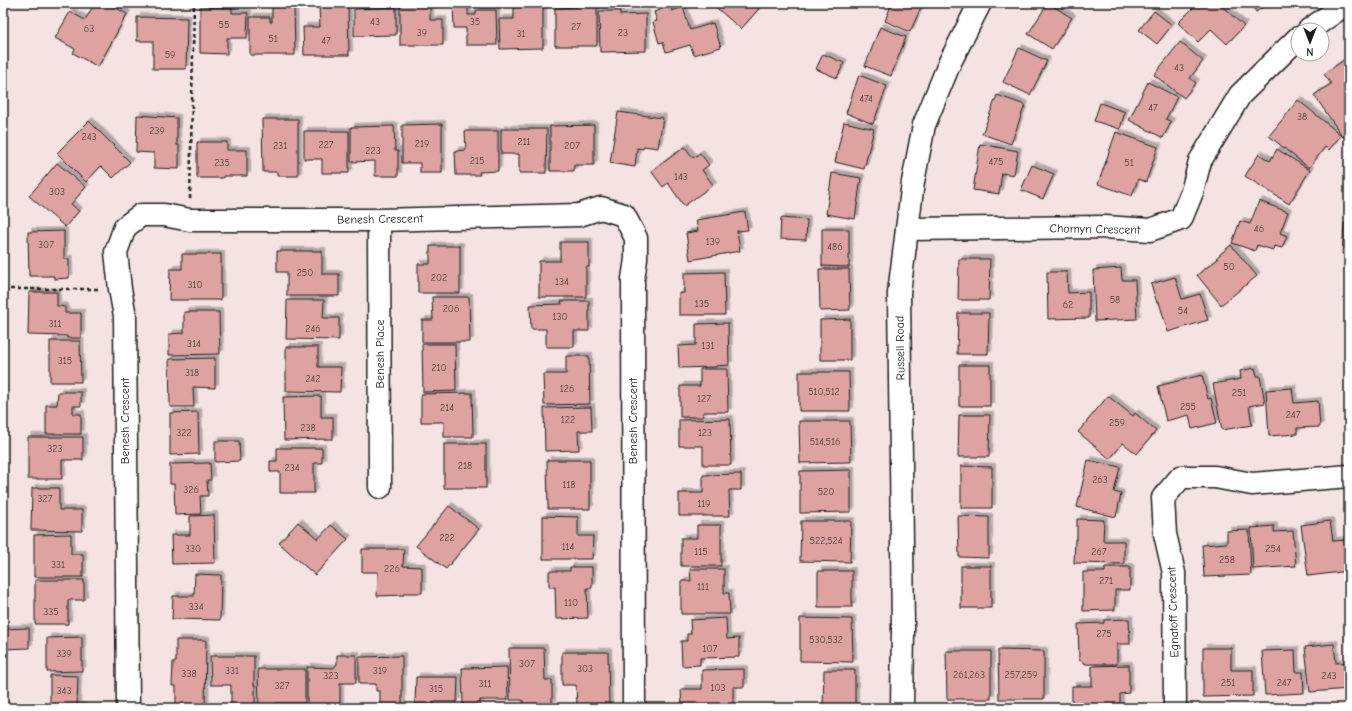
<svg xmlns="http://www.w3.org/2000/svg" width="1352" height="711" viewBox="0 0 1352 711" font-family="'Comic Neue',sans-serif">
<defs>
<filter id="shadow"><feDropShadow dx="3.5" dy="-3.5" stdDeviation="0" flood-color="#0004"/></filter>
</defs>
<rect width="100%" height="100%" fill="#f5e3e3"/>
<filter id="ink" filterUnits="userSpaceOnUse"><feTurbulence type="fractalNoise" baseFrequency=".025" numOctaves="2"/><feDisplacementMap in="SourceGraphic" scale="8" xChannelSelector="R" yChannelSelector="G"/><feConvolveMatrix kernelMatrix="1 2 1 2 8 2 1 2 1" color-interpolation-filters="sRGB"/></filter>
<g filter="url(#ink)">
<g fill="#dea3a1" stroke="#1c1c1c" filter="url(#shadow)">
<path d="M95,3H107L127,14L98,67L73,53L75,49L55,38L70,12L85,20Z"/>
<path d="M468,3V15H476V10H496L497,45H466V28H454L453,4Z"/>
<path d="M711,3H764L741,29Z"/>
<path d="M892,3H923L910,32L885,21Z"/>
<path d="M1048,3L1072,18L1052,49L1028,34Z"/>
<path d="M1198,3H1218L1244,26L1227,44L1211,29L1198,42L1178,23Z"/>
<path d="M1250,3H1269L1256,12Z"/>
<path d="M400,4H430V20H443V45H400Z"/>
<path d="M514,4H543V48L500,49L499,19H514Z"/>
<path d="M597,4V46H555V8L578,7V5Z"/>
<path d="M294,5L295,55H250V17H270V22H272V6Z"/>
<path d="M348,5L349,55H304L303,27H320L319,6Z"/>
<path d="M671,6L672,11L683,7L690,30L713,23L721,47L694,55L690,45L666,52L663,42L659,43L653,22L657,21L654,12Z"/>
<path d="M200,7L232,8V13H248L247,38H227V54L200,53Z"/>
<path d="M396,7V35L354,36V9Z"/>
<path d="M599,11H620V15L646,14V51L600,52Z"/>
<path d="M1154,11L1172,25L1157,44L1139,30Z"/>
<path d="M137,17L187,18L186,69H153V41H137Z"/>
<path d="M880,27L906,37L891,76L865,66Z"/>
<path d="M1180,42L1203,61L1190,78L1196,83L1184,98L1154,75Z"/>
<path d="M1019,48L1047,61L1030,95L1003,82Z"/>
<path d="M823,54L844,63L837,78L816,69Z"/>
<path d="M1344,60L1349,67V133L1343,137L1314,95L1331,84L1324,74Z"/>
<path d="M859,75L887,86L873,124L846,113Z"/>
<path d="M1148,82L1177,97L1166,119L1171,122L1163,138L1129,120Z"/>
<path d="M997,95L1025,105L1011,144L982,134Z"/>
<path d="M1298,100L1341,135L1329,150L1325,147L1309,168L1269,136Z"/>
<path d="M1100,103L1125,112L1120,129L1094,121Z"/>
<path d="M618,112L663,118L658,148L644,146L643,149L637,148L635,167L610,163Z"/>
<path d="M137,115L177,118V145H179V169L154,168V153L136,152Z"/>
<path d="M262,119H298V176H277V172H263Z"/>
<path d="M89,121L130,162L113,178L101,166L86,182L57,153Z"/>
<path d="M844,122L874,129L864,169L835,162Z"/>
<path d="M442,124V173H420V163H402V125Z"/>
<path d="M594,125V165H574V171H550V126Z"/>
<path d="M394,126L395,151H398V176H375V161L351,162V127Z"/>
<path d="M501,129H547L546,173H519V154H501Z"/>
<path d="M304,131H349V173H322V159H304Z"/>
<path d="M465,131H498V171L479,172L480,175H456L455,151L466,150Z"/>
<path d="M1116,132L1158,147L1146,182L1138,179L1132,196L1098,184Z"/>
<path d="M197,142H227V150H247V176H223V178H197Z"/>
<path d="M980,144L1018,151L1014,175L1002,173L999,194L973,190Z"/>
<path d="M685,147L693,158L700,153L709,165L702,170L713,185L684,206L668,183L663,187L651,171Z"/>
<path d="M1277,149L1310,170L1289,204L1245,176L1259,154L1270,161Z"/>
<path d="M57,163L86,187L71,204L79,211L65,227L29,196Z"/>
<path d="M1032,165L1054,174L1043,199L1021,190Z"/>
<path d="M832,173L861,178L855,219L826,214Z"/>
<path d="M1259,201L1288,212L1280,233L1287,236L1282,248L1274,246L1273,250L1257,245L1255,251L1232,243L1240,221L1250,224Z"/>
<path d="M745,212L748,230L737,231L740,251L690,260L686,233L698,231L696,220Z"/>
<path d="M781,218L807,220L806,240L780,239Z"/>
<path d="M1344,223L1349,224V254H1342Z"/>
<path d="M822,229H849V267L822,266Z"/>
<path d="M64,231V259H69V278L54,279V276H29L28,232Z"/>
<path d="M560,242H589V267H586V297H539V261H560Z"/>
<path d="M1231,245L1257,276L1221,305L1197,275L1218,259L1216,258Z"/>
<path d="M430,246H460V293H418V264H430Z"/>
<path d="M277,251H322V274H339V296H287V272H277Z"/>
<path d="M182,254H221V300H169L170,269H182Z"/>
<path d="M959,259H990L989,300H958Z"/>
<path d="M1121,268L1122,280H1135L1137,319L1095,321L1093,270Z"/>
<path d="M819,269H849L850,310L820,311Z"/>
<path d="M724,272L725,315H679V293H684V273Z"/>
<path d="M1047,272H1067L1068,293L1089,292V318L1048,319Z"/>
<path d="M1175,277L1182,299L1200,294L1208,320L1168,332L1159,302L1157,303L1151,284Z"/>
<path d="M29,292H57V306L65,307V313H81V338H67V336L28,335Z"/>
<path d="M432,297H469L470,342H422V320H433Z"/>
<path d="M287,300H324L323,318H339V340L286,339Z"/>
<path d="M561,301H589V331H574V347H546V329H531L530,305L562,304Z"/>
<path d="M184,312H219L220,354L169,355V334L184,333Z"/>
<path d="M958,313H989L988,354H957Z"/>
<path d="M850,319V360H820V320Z"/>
<path d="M728,323L729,365L716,366V367L679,368L678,346L696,345V324Z"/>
<path d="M50,341H80L81,382H50Z"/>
<path d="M422,344H455L456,391L423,392Z"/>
<path d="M286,347H318V367H341L340,392L286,391Z"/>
<path d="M566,356H589L590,404L544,405L543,374H566Z"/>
<path d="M215,358V388L193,387L194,407H170L169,359Z"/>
<rect x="959" y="365" width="31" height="41"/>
<path d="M1255,368L1257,376H1260L1265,403L1249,406L1252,425L1222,430L1213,384L1241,379L1240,371Z"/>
<path d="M700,369H727L728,412H703V417H680V386H700Z"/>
<path d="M799,372H849L850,411H799Z"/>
<path d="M1202,375L1208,399L1211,398L1217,423L1192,429L1189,415L1166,421L1158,386Z"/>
<path d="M1292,388L1294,403L1318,401L1320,427L1297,428V434L1269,436L1266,390Z"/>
<path d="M58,392H81V406H73V414H81V434H46V405H57Z"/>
<path d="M472,393L473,437H444V422H421V394Z"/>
<path d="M321,396V417H333V439L284,440L283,397Z"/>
<path d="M1108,396L1133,416L1135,413L1156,431L1137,454L1123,443L1110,459L1078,432Z"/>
<path d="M591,407L592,431H578L579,450L545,451L544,408Z"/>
<path d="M198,412L199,454L170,455V413Z"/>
<path d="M959,415H990L989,457H958Z"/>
<path d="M730,419L731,465H703V446H679V420Z"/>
<path d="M799,421H850L851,462L800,463Z"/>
<path d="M28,437H83V460H62V479H28Z"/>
<path d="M215,441H239L240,461L215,462Z"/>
<rect x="444" y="444" width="42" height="44"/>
<path d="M277,448H322V463H314V493H280V472H270V461H277Z"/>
<path d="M547,460H590V509H548Z"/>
<path d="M1088,460L1120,467L1114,492L1121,494L1116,517L1077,507Z"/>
<path d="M210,463L211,480H207L208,496H200L201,514L175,515L174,484H170V464Z"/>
<path d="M961,466L992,467V508H961Z"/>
<path d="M851,470V512L800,513V471Z"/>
<path d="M741,474V490H729L730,516H679V493H703V475Z"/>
<path d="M32,488H59V510H82V531L31,530Z"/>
<path d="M449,506L479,529L446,569L416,546Z"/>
<path d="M214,515L215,563L172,564L171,535H190V516Z"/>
<path d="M543,516L578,517V536H593L592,559H543Z"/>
<path d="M958,516L989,517V558L959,557Z"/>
<path d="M1077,519L1104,520L1103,541H1124V564L1074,563L1075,539H1077Z"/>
<path d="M801,521H851L850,562L800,561Z"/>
<path d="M1330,521L1333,541L1348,540L1349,571L1308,576L1301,525Z"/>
<path d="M298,522L318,539L331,525L348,539L315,575L279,543Z"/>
<path d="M697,525H721V566H681V538H697Z"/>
<path d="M1274,526V532L1293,531L1296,566L1253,569L1251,528Z"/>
<path d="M1249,530L1251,575L1204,577L1202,545L1227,543V531Z"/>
<path d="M71,534V554H83V577H34V535Z"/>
<path d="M362,549H404L403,566L422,567V593H404V595L377,596L378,572H362Z"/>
<rect x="961" y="566" width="30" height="42"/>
<path d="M570,567H592V588H587L588,618L556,619L555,587H549V571H570Z"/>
<path d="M1105,567H1130V590H1115V610L1083,611V572H1105Z"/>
<path d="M690,569H724V593H729L730,614H681V581H691Z"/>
<rect x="818" y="571" width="34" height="36"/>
<path d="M195,574L221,575L220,620L172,619L173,596H194Z"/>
<path d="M35,580H84V600H68V624H35Z"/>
<path d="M726,618L727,639L739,638V657L700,658V665L682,666L681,641H687V634H691L690,620Z"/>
<path d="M800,618L852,619L853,662L800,661Z"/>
<path d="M1129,619L1130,644H1117V664H1086L1079,660L1078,624L1104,623V620Z"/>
<path d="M29,628V648L3,649V629Z"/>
<path d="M82,637V671L47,672V638Z"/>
<path d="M176,640H206L205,708L176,707V686H172L173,662H176Z"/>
<path d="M1334,644L1336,663L1349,662V689L1310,692L1305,647Z"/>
<path d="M509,648H544L545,680H552V705H523V700H510Z"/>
<path d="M1203,648H1231V670H1253V696L1203,697Z"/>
<path d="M998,650L1044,651V699H999Z"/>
<path d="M1295,650L1296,672H1303L1304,693L1265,695L1262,651Z"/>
<path d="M946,651H991V699H947Z"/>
<path d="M562,652H608L609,705H577L576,685H562Z"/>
<path d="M337,655H356V683H340V706H307V667L334,668L337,664Z"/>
<path d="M210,656H254V685H255V707H231V685H211Z"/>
<path d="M402,656V707H380V691H376V684H359V657Z"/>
<path d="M1129,665V693L1120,694V708H1072V686H1092V666Z"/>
<path d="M507,667L508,700H480V705H463L462,668Z"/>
<path d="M258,669H305V703H276V708H259Z"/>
<path d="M744,669V687H733V708H682L681,689H702V670Z"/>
<path d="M824,670H855V708H823Z"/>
<path d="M50,675L78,676L77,706L83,707V708H50Z"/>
<path d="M416,677H458L457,702H434V704H415Z"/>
</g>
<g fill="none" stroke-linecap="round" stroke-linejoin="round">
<g stroke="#1c1c1c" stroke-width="25">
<g id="minor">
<path d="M1309,30L1347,3"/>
<path d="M379,220L380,487"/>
<path d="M907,229L1105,227L1150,230L1181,219L1192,192L1200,161L1240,95L1298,38"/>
<path d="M128,708L125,316L120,289L116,252L125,227L141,215H164L190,220H379L579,215L601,208L624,215L636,238V259L633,279L634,708"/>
<path d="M902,708L903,628L899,293L913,182L924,125L950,62L980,3"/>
<path d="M1175,708L1174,573L1165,534L1163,498L1181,477H1215L1252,484L1349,476"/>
</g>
</g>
<g stroke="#1c1c1c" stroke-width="2.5" stroke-dasharray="4 3" stroke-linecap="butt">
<path d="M190,199L194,3"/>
<path d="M3,289H99"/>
</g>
<use href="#minor" stroke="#fff" stroke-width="22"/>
</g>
</g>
<g text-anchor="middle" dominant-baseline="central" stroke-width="3" stroke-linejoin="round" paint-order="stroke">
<g font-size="10" fill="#4c3e3d">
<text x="375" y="22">43</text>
<text x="475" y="22">35</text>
<text x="224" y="25">55</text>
<text x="576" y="27">27</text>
<text x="89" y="29">63</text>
<text x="422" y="33">39</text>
<text x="623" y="33">23</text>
<text x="521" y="34">31</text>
<text x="273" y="39">51</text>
<text x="326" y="41">47</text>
<text x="170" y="55">59</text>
<text x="1179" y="68">43</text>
<text x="866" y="99">474</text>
<text x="1153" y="108">47</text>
<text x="1302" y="117">38</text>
<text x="157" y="131">239</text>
<text x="89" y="137">243</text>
<text x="524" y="142">211</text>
<text x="422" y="144">219</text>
<text x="326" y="145">227</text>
<text x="280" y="146">231</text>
<text x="572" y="146">207</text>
<text x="373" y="151">223</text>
<text x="477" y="161">215</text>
<text x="996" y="162">475</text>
<text x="222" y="163">235</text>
<text x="1129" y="163">51</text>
<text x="681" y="177">143</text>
<text x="57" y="192">303</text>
<text x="1259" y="229">46</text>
<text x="713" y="242">139</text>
<text x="46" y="245">307</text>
<text x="835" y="247">486</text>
<text x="1229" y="267">50</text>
<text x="305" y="273">250</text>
<text x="439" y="278">202</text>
<text x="562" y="282">134</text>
<text x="195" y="285">310</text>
<text x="1115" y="300">58</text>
<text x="702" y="304">135</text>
<text x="1068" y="305">62</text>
<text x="451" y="309">206</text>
<text x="1183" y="311">54</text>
<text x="560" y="317">130</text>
<text x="55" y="324">311</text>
<text x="313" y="329">246</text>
<text x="194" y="344">314</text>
<text x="708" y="346">131</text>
<text x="65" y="361">315</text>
<text x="439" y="368">210</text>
<text x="192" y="373">318</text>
<text x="313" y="379">242</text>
<text x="567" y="389">126</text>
<text x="824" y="392">510,512</text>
<text x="1239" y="393">251</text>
<text x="704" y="399">127</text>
<text x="1188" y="407">255</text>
<text x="447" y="408">214</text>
<text x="1293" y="415">247</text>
<text x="568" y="420">122</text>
<text x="1117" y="423">259</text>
<text x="308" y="428">238</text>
<text x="184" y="433">322</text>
<text x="705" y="433">123</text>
<text x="825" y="442">514,516</text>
<text x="55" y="449">323</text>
<text x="465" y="466">218</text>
<text x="292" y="468">234</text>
<text x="1100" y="480">263</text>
<text x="569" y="485">118</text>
<text x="191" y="490">326</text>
<text x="826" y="492">520</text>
<text x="45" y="499">327</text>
<text x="704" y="504">119</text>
<text x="447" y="538">222</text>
<text x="826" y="541">522,524</text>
<text x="568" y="547">114</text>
<text x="193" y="549">330</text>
<text x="1273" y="549">254</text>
<text x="701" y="552">115</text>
<text x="1099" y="552">267</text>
<text x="1227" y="560">258</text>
<text x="58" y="565">331</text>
<text x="392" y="569">226</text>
<text x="1106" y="581">271</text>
<text x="703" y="587">111</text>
<text x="571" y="603">110</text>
<text x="196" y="607">334</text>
<text x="51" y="612">335</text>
<text x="1104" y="634">275</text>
<text x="826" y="640">530,532</text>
<text x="710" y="649">107</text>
<text x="64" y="654">339</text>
<text x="527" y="664">307</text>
<text x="585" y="669">303</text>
<text x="232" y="671">331</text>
<text x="380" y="671">319</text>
<text x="189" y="674">338</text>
<text x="969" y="675">261,263</text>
<text x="1021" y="675">257,259</text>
<text x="331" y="676">323</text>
<text x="1329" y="676">243</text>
<text x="1228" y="683">251</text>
<text x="1284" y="683">247</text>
<text x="485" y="684">311</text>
<text x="282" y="686">327</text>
<text x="718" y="688">103</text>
<text x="436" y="689">315</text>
<text x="64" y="691">343</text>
</g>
<g font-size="12" fill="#1c1c1c" stroke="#fff">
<text transform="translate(380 219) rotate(-1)">Benesh Crescent</text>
<text transform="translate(1095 229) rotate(1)">Chomyn Crescent</text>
<text transform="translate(900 348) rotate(-91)">Russell Road</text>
<text transform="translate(380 354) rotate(-90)">Benesh Place</text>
<text transform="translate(125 421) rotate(-90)">Benesh Crescent</text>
<text transform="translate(633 421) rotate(-90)">Benesh Crescent</text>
<text transform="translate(1173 612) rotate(-92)">Egnatoff Crescent</text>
</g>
</g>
<rect width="1352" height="711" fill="none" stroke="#fff" stroke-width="16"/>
<rect x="8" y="8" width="1336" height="695" fill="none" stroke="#1c1c1c" stroke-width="1.5" filter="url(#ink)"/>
<g transform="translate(1310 42) rotate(180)"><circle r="19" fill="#ffffff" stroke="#a4a4a4"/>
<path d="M0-3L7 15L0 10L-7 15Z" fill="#1c1c1c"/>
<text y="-6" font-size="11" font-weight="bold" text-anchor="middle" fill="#1c1c1c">N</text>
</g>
</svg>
